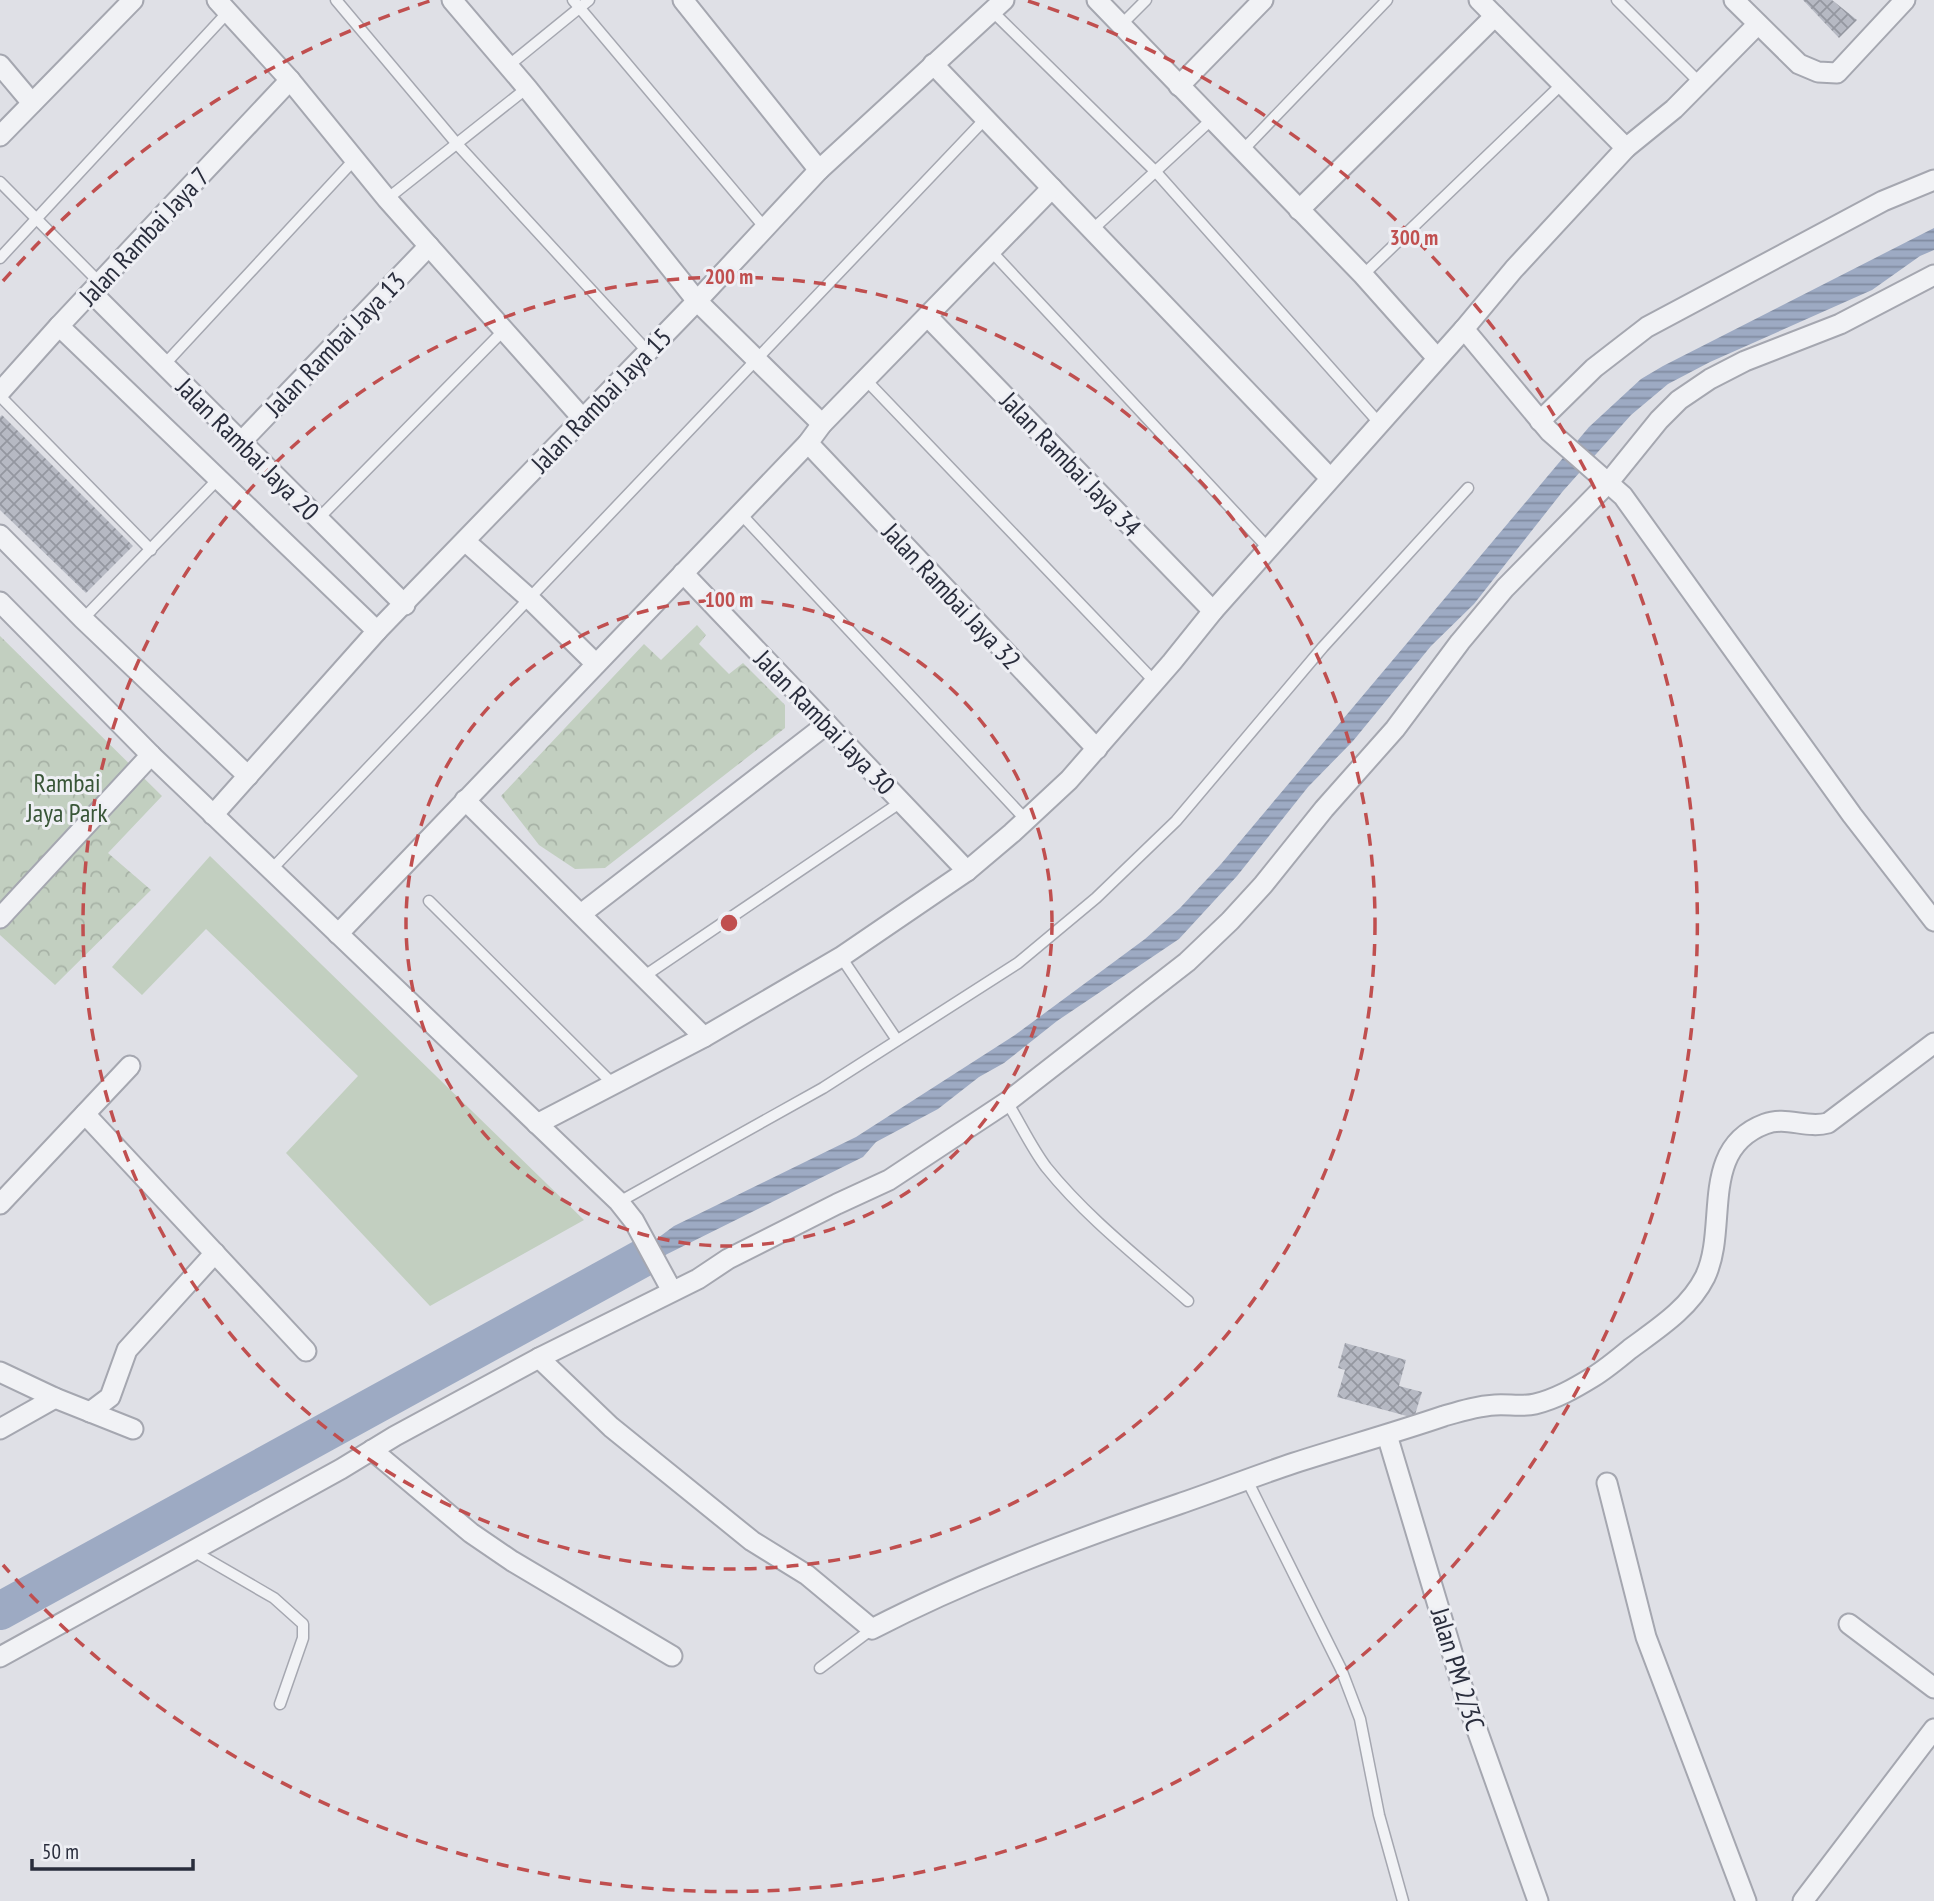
<svg xmlns="http://www.w3.org/2000/svg" width="1934" height="1901" viewBox="0 0 1934 1901" font-family="'PT Sans Narrow',sans-serif">
<defs>
<pattern id="forest-crowns" width="20" height="18" patternUnits="userSpaceOnUse" patternTransform="scale(1.75)"><rect width="20" height="18" fill="#c2cfc0"/><path d="M2 6a3 3 0 1 1 6 0M12 15a3 3 0 1 1 6 0" fill="none" stroke="#a7b2a6"/></pattern>
<pattern id="water-rules" width="6" height="5" patternUnits="userSpaceOnUse" patternTransform="scale(1.75)"><rect width="6" height="5" fill="#9daac3"/><path d="M0 2.5h6" fill="none" stroke="#808ba0"/></pattern>
<pattern id="building-cross-hatch" width="8" height="8" patternUnits="userSpaceOnUse" patternTransform="scale(1.75)"><rect width="8" height="8" fill="#b6b9c3"/><path d="M0 0l8 8M0 8l8-8" fill="none" stroke="#9497a0"/></pattern>
</defs>
<rect width="100%" height="100%" fill="#dfe0e6"/>
<path fill="#c2cfc0" d="M210,856L584,1220L430,1306L286,1153L358,1076L206,929L142,995L112,967Z"/>
<g fill="url(#forest-crowns)">
<path d="M697,625L706,635L699,644L729,674L743,663L785,705V728L605,868L575,869L539,845L501,796L644,644L661,660Z"/>
<path d="M0,636L162,796L108,853L151,890L55,985L0,935Z"/>
</g>
<path fill="url(#water-rules)" d="M1934,228V250L1920,256L1872,290L1710,362L1668,384L1631,415L1563,491L1474,604L1431,646L1353,741L1308,787L1237,876L1179,939L1057,1021L1004,1063L979,1077L938,1109L876,1142L863,1157L623,1276L619,1267L674,1226L856,1137L1015,1035L1145,939L1180,908L1221,864L1589,427L1641,379L1663,366Z"/>
<g fill="none" stroke-linecap="round" stroke-linejoin="round">
<path stroke="#9daac3" stroke-width="38" d="M0,1611L641,1259"/>
</g>
<g fill="url(#building-cross-hatch)">
<path d="M1803,0H1832L1857,20L1839,38Z"/>
<path d="M2,415L133,546L86,593L0,510V417Z"/>
<path d="M1345,1343L1406,1360L1399,1386L1422,1392L1414,1418L1337,1397L1345,1370L1338,1368Z"/>
</g>
<g fill="none" stroke-linecap="round" stroke-linejoin="round">
<g stroke="#a5a7b0" stroke-width="13">
<g id="service">
<path d="M336,0L457,144L648,352"/>
<path d="M573,0L765,228"/>
<path d="M1617,0L1700,83"/>
<path d="M992,11L1156,172L1380,424"/>
<path d="M1121,25L1146,0"/>
<path d="M508,66L589,0"/>
<path d="M1242,151L1387,0"/>
<path d="M0,182L100,283"/>
<path d="M387,199L527,88"/>
<path d="M1092,230L1211,120"/>
<path d="M992,252L1269,549"/>
<path d="M0,258L228,12"/>
<path d="M1363,275L1563,83"/>
<path d="M164,365L354,160"/>
<path d="M866,380L1155,682"/>
<path d="M0,396L151,550"/>
<path d="M740,513L1026,820"/>
<path d="M318,519L504,330"/>
<path d="M83,619L219,478"/>
<path d="M271,870L986,118"/>
<path d="M429,901L613,1084"/>
<path d="M841,957L897,1040"/>
<path d="M643,977L901,802"/>
<path d="M1007,1102C1020,1123 1031,1147 1046,1167C1087,1218 1139,1258 1188,1301"/>
<path d="M619,1202L823,1088L1018,963L1096,898L1176,821L1323,647L1468,488"/>
<path d="M1247,1480L1341,1669L1360,1719L1379,1815L1403,1901"/>
<path d="M193,1551L274,1598L303,1624V1638L280,1704"/>
<path d="M820,1668L872,1629"/>
</g>
</g>
<g stroke="#a5a7b0" stroke-width="23">
<g id="minor">
<path d="M217,0L290,80L387,199L583,419"/>
<path d="M452,0L527,88L697,301L822,424"/>
<path d="M683,0L819,170"/>
<path d="M1097,0L1363,275L1437,358"/>
<path d="M1479,0L1626,148"/>
<path d="M1734,0L1799,64L1818,72L1837,73L1905,0"/>
<path d="M933,64L1330,478"/>
<path d="M0,65L32,103"/>
<path d="M1179,86L1263,0"/>
<path d="M0,136L133,0"/>
<path d="M1299,210L1495,16"/>
<path d="M92,293L405,605"/>
<path d="M928,317L1213,611"/>
<path d="M59,326L377,631"/>
<path d="M1464,329L1549,431L1623,496L1852,815L1934,921"/>
<path d="M0,392L59,326L290,80"/>
<path d="M1540,421L1594,368L1647,327L1883,201L1934,180"/>
<path d="M241,442L429,246"/>
<path d="M808,443L1097,749"/>
<path d="M0,535L83,619L248,776"/>
<path d="M465,541L530,599L596,664"/>
<path d="M683,573L967,871"/>
<path d="M0,602L151,755L619,1202L634,1221L672,1291"/>
<path d="M465,800L704,1037"/>
<path d="M213,815L377,631L697,301L819,170L1004,0"/>
<path d="M581,914L827,724"/>
<path d="M0,918L151,755"/>
<path d="M338,934L808,443L822,424L1052,188"/>
<path d="M85,1114L306,1351"/>
<path d="M537,1124L704,1037L841,957L967,871L1012,833L1069,780L1172,662L1213,611L1464,329L1514,269L1626,148L1674,109L1758,24"/>
<path d="M0,1204L130,1066"/>
<path d="M539,1358L611,1427L752,1541L807,1575L872,1629C971,1578 1074,1540 1179,1504C1217,1491 1255,1476 1294,1463C1344,1447 1394,1433 1444,1416C1461,1411 1477,1406 1495,1405C1508,1404 1522,1407 1535,1404C1556,1399 1575,1388 1593,1377C1606,1369 1618,1359 1630,1349C1657,1329 1689,1309 1705,1277C1729,1227 1698,1149 1765,1124C1786,1116 1807,1129 1828,1123L1934,1043"/>
<path d="M0,1372L55,1398L133,1429"/>
<path d="M90,1412L110,1397L127,1350L215,1253"/>
<path d="M0,1429L55,1398"/>
<path d="M1387,1435L1466,1699L1538,1901"/>
<path d="M372,1450L471,1533L512,1561L672,1656"/>
<path d="M1607,1483L1646,1637L1746,1901"/>
<path d="M1849,1624L1934,1688"/>
<path d="M0,1657L341,1469L395,1436L539,1358L698,1279L728,1259L837,1204L889,1180L1007,1102L1187,962L1230,921L1263,885L1324,809L1395,729L1460,642L1505,588L1608,483L1659,420L1679,400L1710,379L1745,361L1840,324L1934,275"/>
<path d="M1803,1901L1934,1729"/>
</g>
</g>
<use href="#service" stroke="#f1f2f5" stroke-width="10"/>
<use href="#minor" stroke="#f1f2f5" stroke-width="19"/>
</g>
<g fill="none" stroke="#c04f4f" stroke-width="3.5" stroke-dasharray="12 9">
<circle cx="729" cy="923" r="323"/>
<circle cx="729" cy="923" r="646"/>
<path d="M3 281A969 969 0 0 1 430 1M1028 1A969 969 0 1 1 3 1565"/>
</g>
<g text-anchor="middle" dominant-baseline="central" stroke-width="6" stroke-linejoin="round" paint-order="stroke">
<g font-size="26" fill="#292d3c" stroke="#eeeff4">
<text transform="translate(144 236) rotate(-47)">Jalan Rambai Jaya 7</text>
<text transform="translate(335 344) rotate(-46)">Jalan Rambai Jaya 13</text>
<text transform="translate(601 400) rotate(-46)">Jalan Rambai Jaya 15</text>
<text transform="translate(248 449) rotate(45)">Jalan Rambai Jaya 20</text>
<text transform="translate(1071 464) rotate(46)">Jalan Rambai Jaya 34</text>
<text transform="translate(952 596) rotate(47)">Jalan Rambai Jaya 32</text>
<text transform="translate(825 722) rotate(46)">Jalan Rambai Jaya 30</text>
<text transform="translate(1458 1669) rotate(73)">Jalan PM 2/3C</text>
</g>
<g font-size="26" fill="#395638" stroke="#eeeff4">
<text x="67" y="782">Rambai<tspan x="67" dy="30">Jaya Park</tspan></text>
</g>
</g>
<circle cx="729" cy="923" r="10" fill="#c04f4f" stroke="#eeeff4" stroke-width="3.5"/>
<g font-size="21" text-anchor="middle" font-weight="bold" fill="#c04f4f" stroke="#eeeff4" stroke-width="6" stroke-linejoin="round" paint-order="stroke">
<text x="1414" y="245">300 m</text>
<text x="729" y="284">200 m</text>
<text x="729" y="607">100 m</text>
</g>
<path d="M32 1859v10h161v-10" fill="none" stroke="#292d3c" stroke-width="3.5"/>
<text x="42" y="1859" font-size="21" fill="#292d3c" stroke="#eeeff4" stroke-width="5" paint-order="stroke">50 m</text>
</svg>
